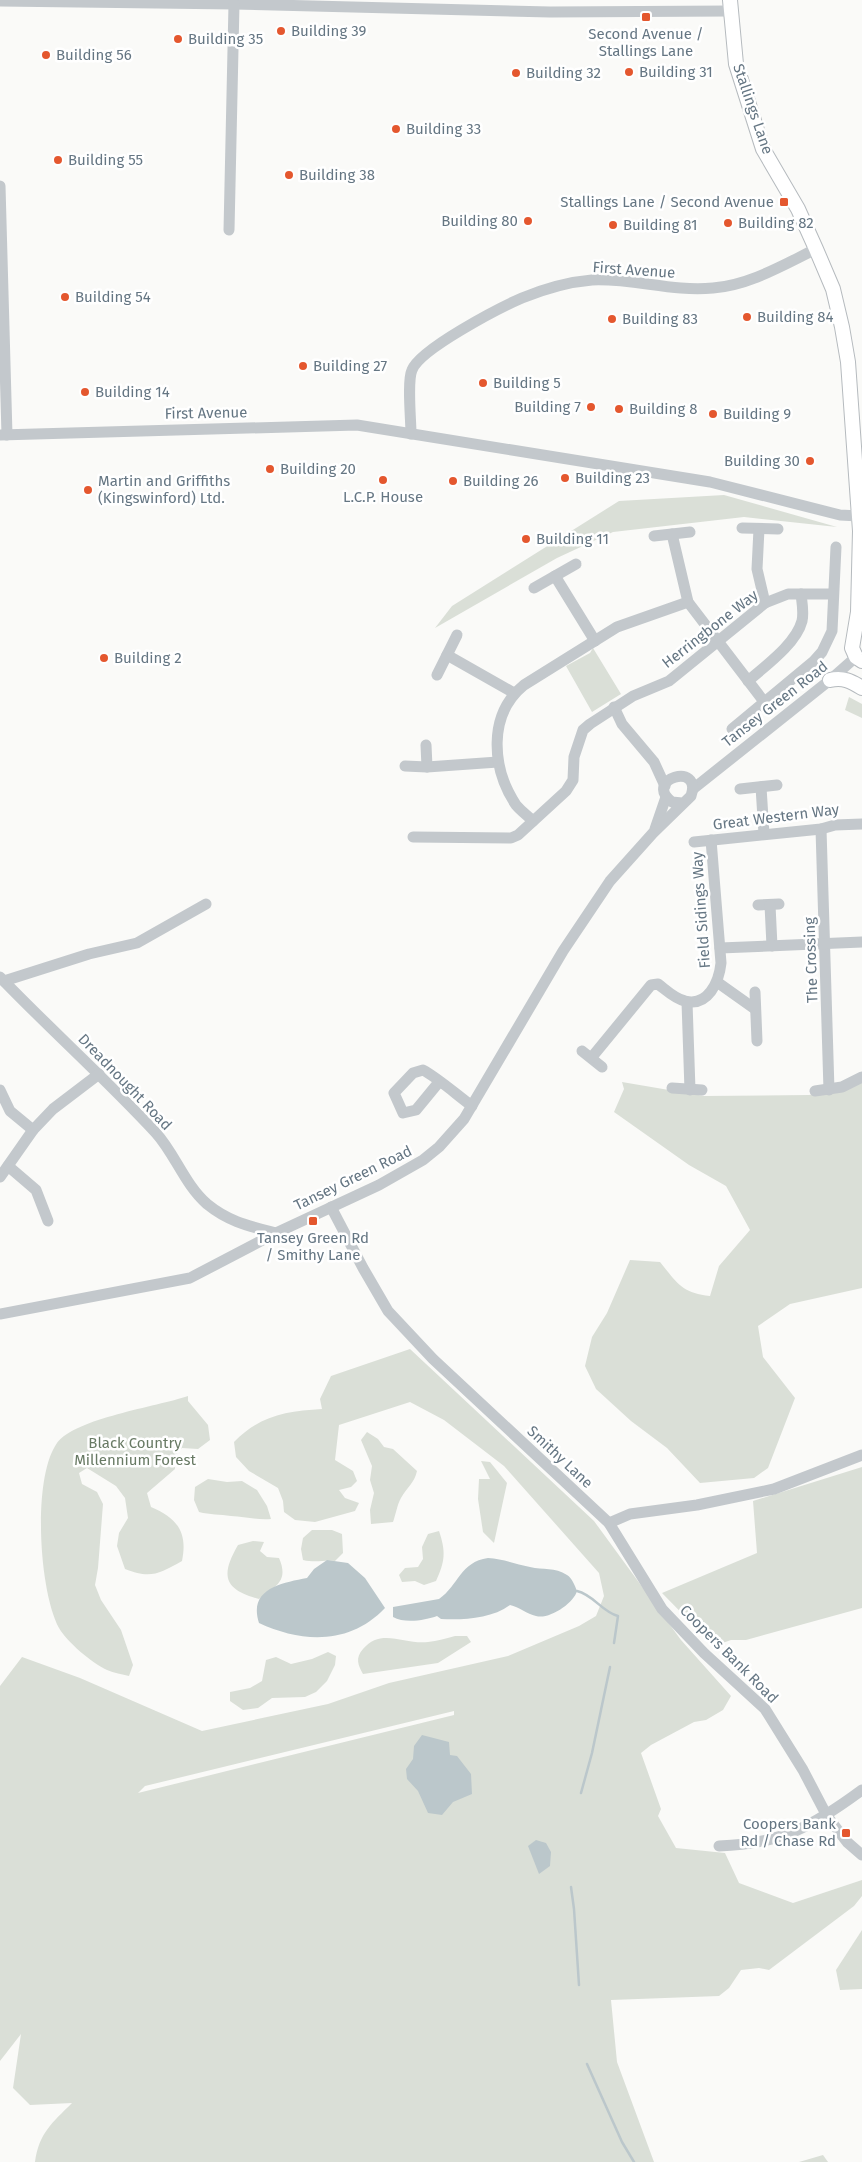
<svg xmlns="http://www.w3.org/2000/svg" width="862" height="2162" viewBox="0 0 862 2162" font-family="'Fira Sans',sans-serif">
<rect width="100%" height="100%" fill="#fafaf8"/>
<g fill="#dadfd7" fill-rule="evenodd">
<path d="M724,495L837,527L744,517L613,532L557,558L435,628L452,606L619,501Z"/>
<path d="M593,648L621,694L592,712L566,666L590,653Z"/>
<path d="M849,697L862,704V718L845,710Z"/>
<path d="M622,1082L704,1096L809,1095L837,1091L862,1082V1288L790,1304L758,1326L763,1357L795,1398L768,1468L754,1478L700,1483L667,1448L631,1421L596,1389L585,1366L592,1337L607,1313L630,1260L660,1262C677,1283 682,1293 710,1296L719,1266L750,1230L726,1186L689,1165L614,1112L624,1089Z"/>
<path d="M410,1349L594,1521L681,1640L731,1696L723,1710L706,1720L694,1722L651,1745L641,1753L661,1809L658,1816L676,1848L725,1853L739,1883L793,1903L862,1880V1896L854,1906L769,1970L759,1968L741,1970L729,1988L719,1996L611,2000L617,2062L654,2162H35C39,2133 52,2123 72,2103L30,2105L13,2088L21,2034L0,2061V1686L22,1657L80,1678L202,1731L328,1704L389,1683L508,1656L579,1626L596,1616L604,1596L599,1573L504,1466L444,1420L410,1402L339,1425L335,1460L353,1471L357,1481L351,1487L339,1490L345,1498L359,1503L355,1511L315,1522L295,1520L284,1512L283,1501L278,1488L249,1471L236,1457L234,1442C259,1416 286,1411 322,1409L320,1399L331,1376ZM454,1711V1715L138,1793L145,1786Z"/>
<path d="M188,1396V1401L208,1425L210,1440L198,1449L182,1448L175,1455V1469L147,1493L151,1507C177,1518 188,1532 182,1561C159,1574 150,1579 125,1569L117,1546L119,1533L128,1518L125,1498L116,1486L87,1468L79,1473L82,1484L97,1492L103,1504L98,1568L95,1585L101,1600L121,1630L133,1665L129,1676C122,1674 114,1673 107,1670C92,1663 67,1642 59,1628C39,1591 32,1478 57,1443C76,1418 156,1407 188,1396Z"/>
<path d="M367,1432L378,1439L384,1447L393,1449L417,1471C414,1484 407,1487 401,1498C397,1505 396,1514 393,1522L371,1524L370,1510L374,1493L370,1480L372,1466L361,1440Z"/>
<path d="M481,1461L490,1462L507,1483L494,1543L483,1532L478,1499L479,1479H490Z"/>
<path d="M862,1467V1608L746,1640H731L714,1646L662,1593L757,1553L753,1501Z"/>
<path d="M208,1479L227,1482L242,1481L257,1490L267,1506L271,1519C257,1520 245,1517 231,1516C220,1514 210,1515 199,1512L194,1500L195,1487Z"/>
<path d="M312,1530H332L342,1534L343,1553L335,1561C324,1560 315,1563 303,1560L301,1549L303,1538Z"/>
<path d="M439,1531C446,1552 445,1561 436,1581L424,1585L415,1581L402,1582L399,1575L405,1568L418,1567L423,1559L422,1547L428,1534Z"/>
<path d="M253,1541L264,1542L260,1551L267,1557L279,1558C289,1581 276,1586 259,1599C224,1590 220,1576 238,1545Z"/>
<path d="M455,1636H467L471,1642L438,1663L363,1674C358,1665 355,1658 363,1649C381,1627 405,1645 428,1642C437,1641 447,1638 455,1636Z"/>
<path d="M328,1652L336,1656L335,1665L327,1681L316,1692L305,1697L272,1698L258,1708L243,1710L230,1701V1692L250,1688L262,1681L266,1660L276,1657L291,1664L312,1659Z"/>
<path d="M862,1930V1989L840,1990L836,1970Z"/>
<path d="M823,2155L828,2162H799Z"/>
</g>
<g fill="#bbc7cb">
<path d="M488,1558C503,1559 516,1564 530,1567C543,1570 555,1567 567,1575C572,1578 575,1586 577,1591C574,1603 549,1620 536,1616C527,1614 519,1607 510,1605C491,1619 463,1620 441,1619L437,1616C426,1620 405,1624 393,1617V1607L439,1599C459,1585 460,1562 488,1558Z"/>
<path d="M327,1560L348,1563L365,1578L385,1608C350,1645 302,1643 259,1623C248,1589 281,1583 307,1578L314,1569Z"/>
<path d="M422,1735L449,1742L450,1755L457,1756L471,1774L472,1794L453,1802L442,1815L428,1813L418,1791L407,1779L406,1769L413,1759L414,1746Z"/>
<path d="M536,1840L546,1843L551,1852L550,1866L539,1874L528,1846Z"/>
</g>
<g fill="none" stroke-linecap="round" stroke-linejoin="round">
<g stroke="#bbc7cb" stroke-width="2.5">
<path d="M577,1591C594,1595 602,1612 618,1616L614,1643"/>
<path d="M581,1793L592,1753L610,1667"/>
<path d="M571,1887L574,1909L579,1985"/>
<path d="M587,2064L622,2142L634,2162"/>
</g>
<g stroke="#b5babe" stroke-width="16">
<g id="major">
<path d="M730,0L736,64L763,149L798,209L816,249L833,289L842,327L848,362L860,531L858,612L852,648L856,657L862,661"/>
<path d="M830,680C843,677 851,681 862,688"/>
</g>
</g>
<g stroke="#c3c8cc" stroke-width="11">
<path d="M0,1L234,4L550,12L730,11"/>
<path d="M0,186L7,435"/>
<path d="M229,230L234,4"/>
<path d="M411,434C411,420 407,381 412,370C420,349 499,308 522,298C544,289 568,282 592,280C633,278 672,292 713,288C750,285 783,265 816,249"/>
<path d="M0,435L357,425L710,482L840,515L859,516"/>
<path d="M742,528L778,529"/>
<path d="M759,529L757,569L765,603"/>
<path d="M672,534L688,602L765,703"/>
<path d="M654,536L690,532"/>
<path d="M555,576L595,641"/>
<path d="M534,588L576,564"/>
<path d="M447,655L514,693"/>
<path d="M437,675L457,635"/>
<path d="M748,681C765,666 796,644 802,621C804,612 802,603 801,594"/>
<path d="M614,707L622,724L654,762L665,786"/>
<path d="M732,729L814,661L822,652L832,631L836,547"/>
<path d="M426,745L427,767"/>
<path d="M405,766L427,767L498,762"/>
<path d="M761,787L764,834"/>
<path d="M693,789L830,680L856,657"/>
<path d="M740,789L777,785"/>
<path d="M533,821C528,816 521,811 516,805C492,769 487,715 524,685L617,627L688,602"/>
<path d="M655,829L666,797"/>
<path d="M821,829L829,1090"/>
<path d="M413,837L511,838L518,835L566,791L573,780L574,757L583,730L590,724L633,696L669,681L765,603L788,594H833"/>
<path d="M694,842L821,829L835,825L862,824"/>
<path d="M758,905L779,904"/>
<path d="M770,905L772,946"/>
<path d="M720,948L862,942"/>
<path d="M0,977C51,1030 106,1079 156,1133C175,1154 185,1185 207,1204C229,1222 249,1226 276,1233"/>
<path d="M4,981L89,954L137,943L206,904"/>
<path d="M717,982L755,1009"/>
<path d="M755,992L757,1041"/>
<path d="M687,1002L690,1090"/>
<path d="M582,1051L602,1067"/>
<path d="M592,1057L651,985L658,984C666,990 675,999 685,1001C708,1007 719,982 721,963L711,840"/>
<path d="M439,1082L416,1110L403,1113L394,1093L413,1073L423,1070C438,1078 457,1095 472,1106"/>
<path d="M672,1088L702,1090"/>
<path d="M0,1090L10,1111L33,1130"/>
<path d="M815,1091L842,1087L862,1077"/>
<path d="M8,1166L36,1190L48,1221"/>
<path d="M0,1177L33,1130L53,1109L99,1074"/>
<path d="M331,1207L363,1268L388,1311L433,1359L609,1523L662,1609L704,1653L765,1709L803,1770L827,1816L847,1842L862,1855"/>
<path d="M0,1314L190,1278L276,1233L379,1185L423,1160L439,1147L464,1119L563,951L610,881L653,833L691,796C703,761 642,779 672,802L682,803"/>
<path d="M609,1523L630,1514L697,1505L774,1489L862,1455"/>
<path d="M719,1846C781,1844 812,1827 862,1790"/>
</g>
<use href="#major" stroke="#fff" stroke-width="14"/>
</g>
<g fill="#e4572e" stroke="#fff" stroke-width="2">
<rect x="641" y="12" width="10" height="10" rx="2.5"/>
<circle cx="281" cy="31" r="5"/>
<circle cx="178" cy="39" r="5"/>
<circle cx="46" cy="55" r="5"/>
<circle cx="629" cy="72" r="5"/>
<circle cx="516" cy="73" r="5"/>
<circle cx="396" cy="129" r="5"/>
<circle cx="58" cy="160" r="5"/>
<circle cx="289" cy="175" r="5"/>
<rect x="779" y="197" width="10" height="10" rx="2.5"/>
<circle cx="528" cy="221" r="5"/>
<circle cx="728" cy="223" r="5"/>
<circle cx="613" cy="225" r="5"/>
<circle cx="65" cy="297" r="5"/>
<circle cx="747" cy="317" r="5"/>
<circle cx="612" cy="319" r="5"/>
<circle cx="303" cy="366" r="5"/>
<circle cx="483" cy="383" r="5"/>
<circle cx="85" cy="392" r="5"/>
<circle cx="591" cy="407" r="5"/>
<circle cx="619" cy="409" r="5"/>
<circle cx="713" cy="414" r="5"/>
<circle cx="810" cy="461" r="5"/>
<circle cx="270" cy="469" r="5"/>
<circle cx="565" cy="478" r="5"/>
<circle cx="383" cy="480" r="5"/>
<circle cx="453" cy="481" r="5"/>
<circle cx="88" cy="490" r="5"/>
<circle cx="526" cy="539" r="5"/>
<circle cx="104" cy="658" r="5"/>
<rect x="308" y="1216" width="10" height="10" rx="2.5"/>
<rect x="841" y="1828" width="10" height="10" rx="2.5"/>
</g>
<g text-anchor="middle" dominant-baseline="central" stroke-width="5" stroke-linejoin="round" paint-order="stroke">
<g font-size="15" fill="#657683" stroke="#fff" text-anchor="start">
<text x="291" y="31">Building 39</text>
<text x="646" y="34" text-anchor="middle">Second Avenue /<tspan x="646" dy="17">Stallings Lane</tspan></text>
<text x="188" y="39">Building 35</text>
<text x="56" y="55">Building 56</text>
<text x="639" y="72">Building 31</text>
<text x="526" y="73">Building 32</text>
<text x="406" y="129">Building 33</text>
<text x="68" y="160">Building 55</text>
<text x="299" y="175">Building 38</text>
<text x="774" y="202" text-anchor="end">Stallings Lane / Second Avenue</text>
<text x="518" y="221" text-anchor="end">Building 80</text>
<text x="738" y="223">Building 82</text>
<text x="623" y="225">Building 81</text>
<text x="75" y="297">Building 54</text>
<text x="757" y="317">Building 84</text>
<text x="622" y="319">Building 83</text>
<text x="313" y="366">Building 27</text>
<text x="493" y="383">Building 5</text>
<text x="95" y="392">Building 14</text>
<text x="581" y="407" text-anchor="end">Building 7</text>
<text x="629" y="409">Building 8</text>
<text x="723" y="414">Building 9</text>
<text x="800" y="461" text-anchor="end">Building 30</text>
<text x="280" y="469">Building 20</text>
<text x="575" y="478">Building 23</text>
<text x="98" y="481">Martin and Griffiths<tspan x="98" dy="17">(Kingswinford) Ltd.</tspan></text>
<text x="463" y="481">Building 26</text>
<text x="383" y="497" text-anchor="middle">L.C.P. House</text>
<text x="536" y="539">Building 11</text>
<text x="114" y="658">Building 2</text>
<text x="313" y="1238" text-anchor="middle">Tansey Green Rd<tspan x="313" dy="17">/ Smithy Lane</tspan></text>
<text x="836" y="1824" text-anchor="end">Coopers Bank<tspan x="836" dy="17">Rd / Chase Rd</tspan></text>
</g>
<g font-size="15" fill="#657683" stroke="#fff">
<text transform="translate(753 109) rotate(71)">Stallings Lane</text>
<text transform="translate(634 270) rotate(4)">First Avenue</text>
<text transform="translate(206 413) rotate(-1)">First Avenue</text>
<text transform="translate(710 629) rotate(-38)">Herringbone Way</text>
<text transform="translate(775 704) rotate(-38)">Tansey Green Road</text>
<text transform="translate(776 817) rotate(-7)">Great Western Way</text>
<text transform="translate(701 910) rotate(-94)">Field Sidings Way</text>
<text transform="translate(811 960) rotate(-92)">The Crossing</text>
<text transform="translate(125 1082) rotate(46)">Dreadnought Road</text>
<text transform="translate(353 1178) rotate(-26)">Tansey Green Road</text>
<text transform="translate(560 1457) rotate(43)">Smithy Lane</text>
<text transform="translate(729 1654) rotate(45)">Coopers Bank Road</text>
</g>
<g font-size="15" fill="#687a64" stroke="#fff">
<text x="135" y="1443">Black Country<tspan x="135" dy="17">Millennium Forest</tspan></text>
</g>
</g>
</svg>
